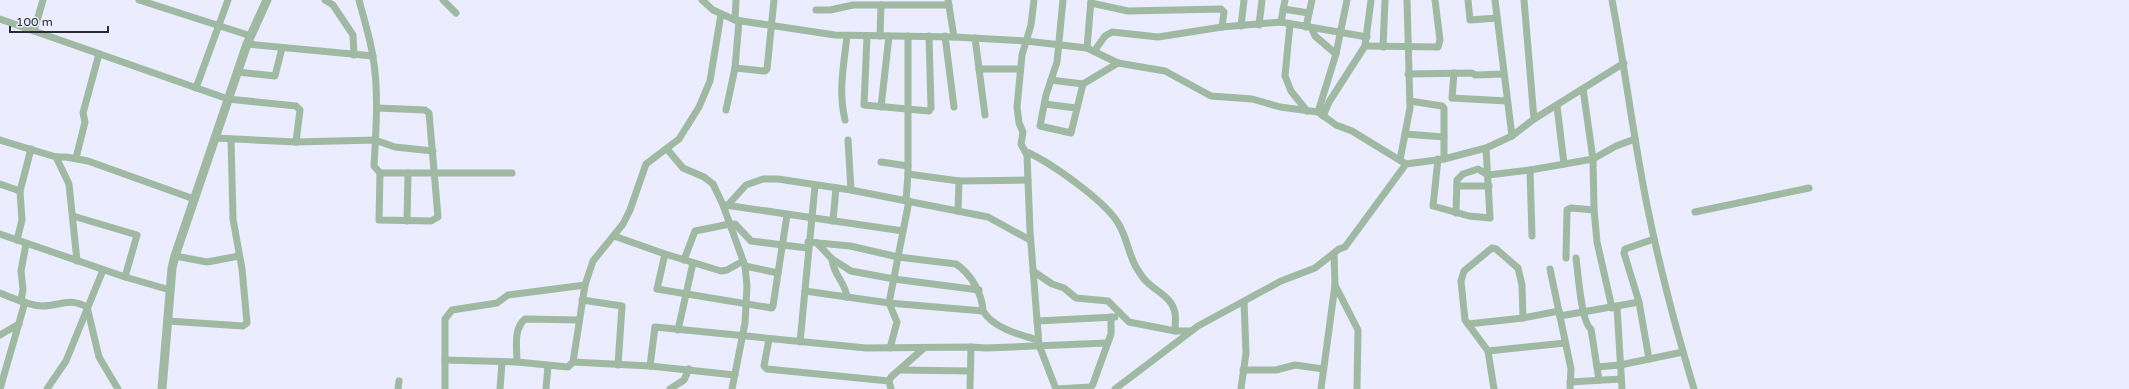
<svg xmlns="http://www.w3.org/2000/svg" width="2129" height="389" viewBox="0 0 2129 389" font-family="'Varela Round',sans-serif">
<rect width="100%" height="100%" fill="#ebecfe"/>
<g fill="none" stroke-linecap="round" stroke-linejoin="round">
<g stroke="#9fb9a2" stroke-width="7">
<path d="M139,0L251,36"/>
<path d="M325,0L333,5L353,35L354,55"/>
<path d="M359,0C364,19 370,38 373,57C379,93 376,129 374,166L380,173H512"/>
<path d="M443,0L456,13"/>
<path d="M702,0L713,10L735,20L835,35L954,37L1026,41L1087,48L1118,63L1165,71L1211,96L1252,99L1280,107L1318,112L1336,125L1352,131L1406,164"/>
<path d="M948,0L954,37"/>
<path d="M1034,0L1031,25L1022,55L1017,107L1019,123L1023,132L1021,144L1027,155L1030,231L1039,345L1056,389"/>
<path d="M1063,0L1057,62L1046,95L1040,126L1071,133L1083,84L1118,63"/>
<path d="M1468,0L1470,20L1497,18"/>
<path d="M1495,0L1512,136"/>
<path d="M1524,0L1534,119"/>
<path d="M1612,0C1622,52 1629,104 1638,156C1651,235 1671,313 1694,389"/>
<path d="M1091,3L1128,11L1221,9L1224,12L1222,27"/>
<path d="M1283,9L1309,13"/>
<path d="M816,10H830L853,5H949"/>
<path d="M0,19L228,99L296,106L300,110L296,142"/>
<path d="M735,20L736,0"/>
<path d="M1281,22L1285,0"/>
<path d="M1290,24L1285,76L1291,91L1307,111"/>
<path d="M1259,25L1262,0"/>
<path d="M1241,26L1244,0"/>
<path d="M1306,27L1312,0"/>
<path d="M1312,29L1315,36L1336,54"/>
<path d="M34,31L43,0"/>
<path d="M867,36L864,105L929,111L931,108L929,36"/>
<path d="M880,36L881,5"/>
<path d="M945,36L954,107"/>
<path d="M975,38L985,115"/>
<path d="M247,44L373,56"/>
<path d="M1365,46L1438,47L1440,40L1435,0"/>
<path d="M1383,47L1385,0"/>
<path d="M1087,48L1091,0"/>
<path d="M1095,50L1105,36L1112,32L1158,37L1222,27L1281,22L1367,37"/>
<path d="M735,68L765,71L767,69L774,0"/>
<path d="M979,69H1020"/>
<path d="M237,72L275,76L282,48"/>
<path d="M1454,73L1452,98L1507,101"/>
<path d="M1408,74L1472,73L1475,75L1504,74"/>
<path d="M1051,80L1083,84"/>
<path d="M196,88L228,0"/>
<path d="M1583,89L1593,159L1594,210L1597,242L1612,308"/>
<path d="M1410,101L1442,106L1444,108V159"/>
<path d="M1045,104L1076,108"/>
<path d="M1557,106L1564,164"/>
<path d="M881,107L889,36"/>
<path d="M377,108L425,110L429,113L438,217L431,221L379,220L380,173"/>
<path d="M726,110L735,68L739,21"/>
<path d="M1318,112L1336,54L1347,0"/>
<path d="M1323,116L1329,102L1365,46L1371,0"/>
<path d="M845,120C838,91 844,64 847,36"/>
<path d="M1405,134L1444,137"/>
<path d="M215,138L296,142L375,140L395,147L433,151"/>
<path d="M0,140L56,157H66L88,161L194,199"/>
<path d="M848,140L851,190"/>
<path d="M667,149L683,168L704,177L713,184L723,205L745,266L747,286L745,323L732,389"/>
<path d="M1027,152C1051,163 1104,200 1118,223C1127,237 1128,253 1136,267C1139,272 1143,279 1147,282C1157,292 1172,297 1175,313C1176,319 1175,325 1175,331"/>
<path d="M56,157L69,184L77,261"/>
<path d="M76,158L85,122L83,113L99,54"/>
<path d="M1438,159L1433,206L1469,216L1490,218L1486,148"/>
<path d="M1400,160L1410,108L1407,0"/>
<path d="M881,162L908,166"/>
<path d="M1530,170L1532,236"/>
<path d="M908,174L959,181L1028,180"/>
<path d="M0,184L20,191"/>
<path d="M1457,186H1489"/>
<path d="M906,200L908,174V36"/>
<path d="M725,205L903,231"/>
<path d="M727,206L746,185L763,179H778L851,190L988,217L1030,240"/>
<path d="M958,211L959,181"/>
<path d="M1695,212L1809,188"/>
<path d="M1456,213L1457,180L1463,174L1478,169L1488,175L1530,170L1593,159L1616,146L1635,139"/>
<path d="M73,216L137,235L125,277"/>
<path d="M407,221L408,173"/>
<path d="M833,221L836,188"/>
<path d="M0,234L125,277L170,290"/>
<path d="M614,236L665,254L721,271L727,270L743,261"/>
<path d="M17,240L22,220L20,191L31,149"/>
<path d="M817,243L832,259L851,271L894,279L979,290"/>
<path d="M665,254L657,289L772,308L773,306L787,215"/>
<path d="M175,256L207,262L239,256"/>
<path d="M1566,258L1567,210L1571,208L1594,210"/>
<path d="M1576,258C1578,271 1581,323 1591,329L1599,380"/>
<path d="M832,259C833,275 845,281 847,297"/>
<path d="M684,260L695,231L730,224H735L751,241L807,248"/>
<path d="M745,266L778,273"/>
<path d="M1550,269L1571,369L1570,389"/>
<path d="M1033,271L1052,284L1064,288L1076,298L1108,301L1129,322L1175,331H1191"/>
<path d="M1335,285L1358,330L1357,389"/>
<path d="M805,291L889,303L983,311C982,293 971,274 956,264L898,257L850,246L808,242"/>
<path d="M0,293C13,298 27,305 42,306C60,306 68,297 87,307L99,357L118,389"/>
<path d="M582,300L622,306L618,365"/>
<path d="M21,301L23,289L21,271L26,244"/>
<path d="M1617,307L1622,389"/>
<path d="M983,311C993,328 1020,335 1038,340"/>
<path d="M1560,316L1639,302"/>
<path d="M168,321L243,326L247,323L242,269L233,219L231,139"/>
<path d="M1037,321L1115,317"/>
<path d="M1468,324L1523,318L1559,311"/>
<path d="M678,330L693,263"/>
<path d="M0,335L19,324"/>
<path d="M769,339L764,366L767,369L889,381"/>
<path d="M800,342L815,186"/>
<path d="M890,348L897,322L889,303L909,201"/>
<path d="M1488,351L1565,343"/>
<path d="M1649,359L1639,302L1624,253L1625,249L1654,239"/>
<path d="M445,360L517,362L568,367L573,362L585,285L593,261L623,224L630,210L646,164L679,139L699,107L710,81L721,14"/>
<path d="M517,362C517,348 513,329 525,319L579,320"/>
<path d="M573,362L650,366L735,375"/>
<path d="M650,366L655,327L866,348L971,347L986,348L1107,343"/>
<path d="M1597,367L1620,365L1683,352"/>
<path d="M901,370L970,371"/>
<path d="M1243,370H1276L1295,365L1323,369"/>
<path d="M1570,382L1621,379"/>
<path d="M0,389L25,302"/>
<path d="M47,389L66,361L103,270"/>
<path d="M398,389L399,381"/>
<path d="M445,389V319L452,310L497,303L508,295L585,285"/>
<path d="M500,389L502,362"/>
<path d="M546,389L548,366"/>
<path d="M670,389L684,380L689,369"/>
<path d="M891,389L889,381L891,377L924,348"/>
<path d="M970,389L971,347"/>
<path d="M1056,389L1091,387L1093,384L1111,334V317"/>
<path d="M1115,389L1198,326L1281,281L1315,268L1339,249L1345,247L1406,164L1444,159L1486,148L1512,136L1534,119L1624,63"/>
<path d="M1241,389L1246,353L1244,302"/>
<path d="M1321,389L1335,285L1334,254"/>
<path d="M1494,389L1488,351L1465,320L1461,281L1464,271L1492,248L1496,249L1518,268L1522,285L1523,318"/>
</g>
<path stroke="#9fb9a2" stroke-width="9" d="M162,389L172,268L175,256L247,44L267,0"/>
</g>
<path d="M10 26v6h98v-6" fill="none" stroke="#2b2b32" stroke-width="2"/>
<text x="16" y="26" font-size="12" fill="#2b2b32" stroke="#ebecfe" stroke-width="3" paint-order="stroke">100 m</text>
</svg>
